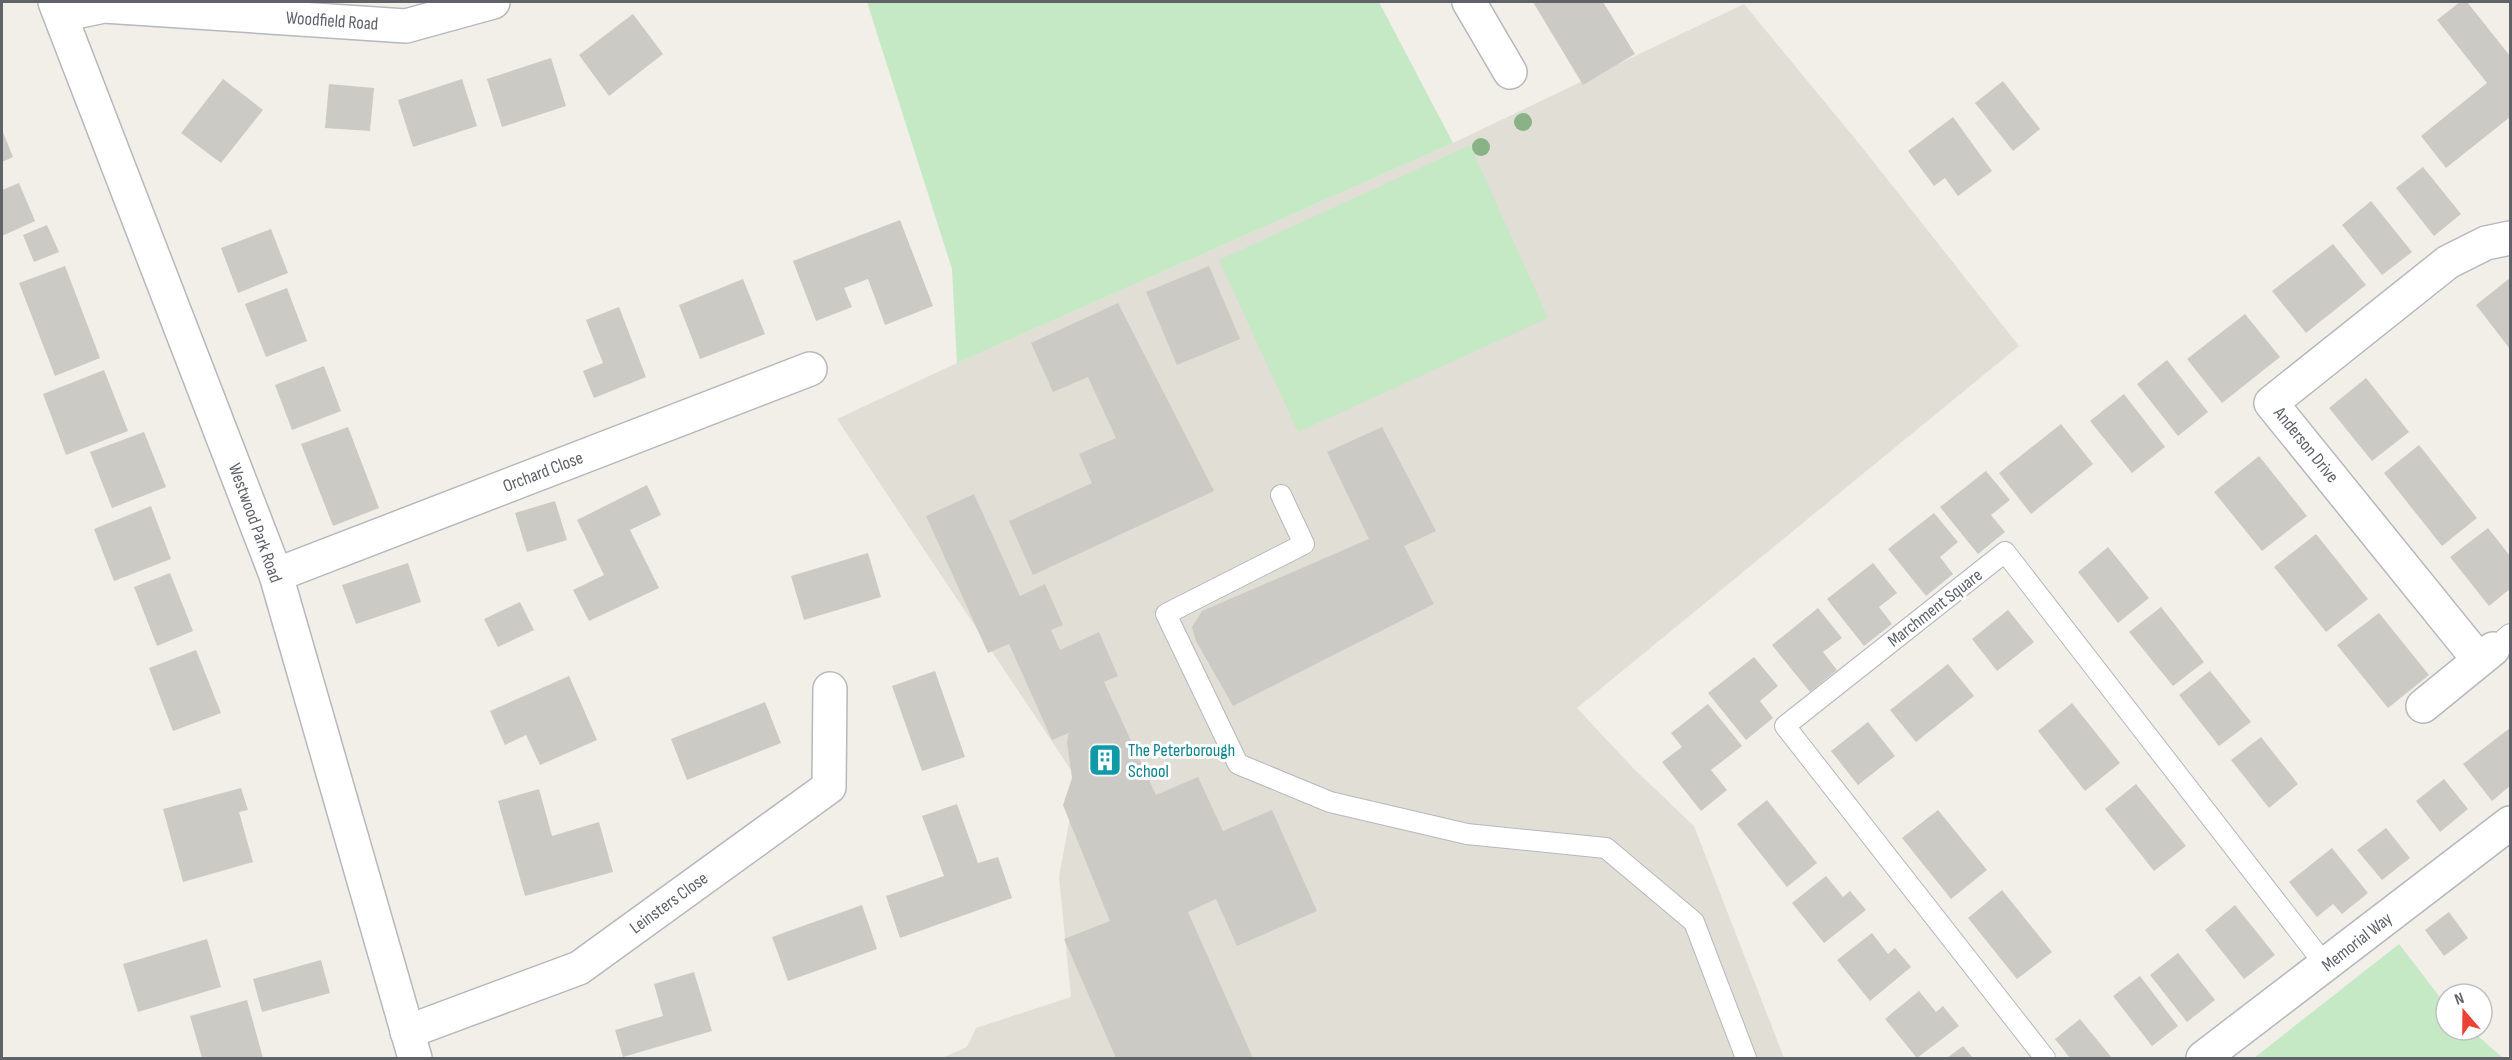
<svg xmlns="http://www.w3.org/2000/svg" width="2512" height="1060" viewBox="0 0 2512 1060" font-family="'Sofia Sans Condensed',sans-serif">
<rect width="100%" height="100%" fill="#f1efe8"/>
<path fill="#e1ded6" d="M1744,4L1861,146L2019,346L1577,708L1634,769L1694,826L1784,1058H942L967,1047L976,1028L1071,997L1059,877L1077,779L837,419L957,363L1453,143Z"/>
<g fill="#c5e8c5">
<path d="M867,2H1379L1453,143L957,363L952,269Z"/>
<path d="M1470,145L1548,318L1298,432L1219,260Z"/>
<path d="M2399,944L2446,1005V1030H2471L2503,1058H2254Z"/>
</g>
<g fill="#cccac5">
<path d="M1533,2H1603L1635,54L1583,85Z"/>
<path d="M2460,2H2467L2510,56V117L2446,168L2421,136L2487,83L2437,20Z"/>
<path d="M633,14L663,54L609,96L579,55Z"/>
<path d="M551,58L566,106L502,127L487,79Z"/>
<path d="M223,79L263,110L221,163L181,133Z"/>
<path d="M462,79L477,126L413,147L398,100Z"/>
<path d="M2003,81L2040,129L2013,151L1975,103Z"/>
<path d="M329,84L374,88L370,131L325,128Z"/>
<path d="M1953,117L1992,171L1958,196L1945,178L1934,186L1908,151Z"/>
<path d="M2,130L13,157L2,162Z"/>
<path d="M2423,167L2461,214L2434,236L2396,188Z"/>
<path d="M19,183L35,221L2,236V190Z"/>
<path d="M2371,201L2412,252L2382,275L2342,225Z"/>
<path d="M900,220L933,306L885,325L868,279L844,288L852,307L816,321L793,261Z"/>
<path d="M47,225L59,252L34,262L23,235Z"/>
<path d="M271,229L288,273L238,293L221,248Z"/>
<path d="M2333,244L2366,285L2306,333L2272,291Z"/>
<path d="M65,266L100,358L55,376L19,283Z"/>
<path d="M1209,266L1240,339L1177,365L1146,292Z"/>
<path d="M2510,278V349L2476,305Z"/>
<path d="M743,279L765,334L700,359L679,305Z"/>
<path d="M287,288L307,341L266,357L245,304Z"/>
<path d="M1118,303L1214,491L1033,575L1009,521L1092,483L1079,454L1116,438L1088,377L1053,392L1031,343Z"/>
<path d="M619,307L646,377L594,398L583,371L603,363L586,320Z"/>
<path d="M2245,314L2280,357L2222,403L2187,359Z"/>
<path d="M2167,360L2208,412L2178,436L2137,384Z"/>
<path d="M324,366L341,411L292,430L275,385Z"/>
<path d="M104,370L128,431L66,455L43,394Z"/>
<path d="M2366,378L2409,432L2372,461L2329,408Z"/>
<path d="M2124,394L2165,447L2132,473L2090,421Z"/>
<path d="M2061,424L2093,464L2031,514L1999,473Z"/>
<path d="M348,427L379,508L333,526L301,444Z"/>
<path d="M1382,427L1436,531L1404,546L1434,604L1233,706L1196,641L1192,627L1202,611L1369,539L1327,452Z"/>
<path d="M144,432L166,487L112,508L90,452Z"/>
<path d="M2419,445L2477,518L2442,546L2384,473Z"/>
<path d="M2259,456L2307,516L2262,551L2214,492Z"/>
<path d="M1986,471L2010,500L1991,515L2005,532L1978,554L1940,507Z"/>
<path d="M647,485L661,515L630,530L659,588L589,621L573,590L604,575L577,520Z"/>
<path d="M974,494L1020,596L1045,584L1063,625L1051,630L1060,650L1099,632L1118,676L1104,682L1156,795L1198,777L1223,831L1272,810L1317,911L1237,946L1216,899L1188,912L1253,1058H1116L1064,939L1110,921L1063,805L1072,778L1067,742L1069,733L1052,740L1009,644L988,653L926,516Z"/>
<path d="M555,501L567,540L527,552L515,513Z"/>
<path d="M151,506L171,559L114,581L94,529Z"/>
<path d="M1934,513L1958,542L1940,557L1953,574L1926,596L1888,549Z"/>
<path d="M2488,528L2510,556V589L2489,606L2450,557Z"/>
<path d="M2316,534L2368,599L2326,632L2274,567Z"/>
<path d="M2108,547L2149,598L2118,623L2078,572Z"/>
<path d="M868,553L881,597L804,620L791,576Z"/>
<path d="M408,563L421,602L356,624L342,585Z"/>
<path d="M1873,563L1897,593L1879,607L1892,624L1864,646L1827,599Z"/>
<path d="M170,573L193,631L157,646L134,587Z"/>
<path d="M520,602L534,630L498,647L484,619Z"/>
<path d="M2161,607L2204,662L2173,686L2129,632Z"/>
<path d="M1818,608L1842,638L1823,652L1837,670L1810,692L1772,645Z"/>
<path d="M2008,610L2034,642L1997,671L1972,639Z"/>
<path d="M2379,613L2429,675L2388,708L2337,645Z"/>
<path d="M196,650L221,713L173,731L149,668Z"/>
<path d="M1754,657L1778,686L1760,701L1773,718L1746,740L1708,693Z"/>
<path d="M1948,664L1974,696L1916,742L1890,710Z"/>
<path d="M935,671L965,757L922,771L892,686Z"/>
<path d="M2210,671L2251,722L2219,746L2179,695Z"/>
<path d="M569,676L597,740L540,765L526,735L505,745L490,711Z"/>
<path d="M765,702L781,743L687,780L671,739Z"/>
<path d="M2072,703L2120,763L2085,791L2038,731Z"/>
<path d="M1708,704L1742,746L1711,770L1727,790L1701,811L1662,762L1682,747L1671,733Z"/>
<path d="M1868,722L1895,756L1858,785L1831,751Z"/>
<path d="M2510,728V786L2492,801L2463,764Z"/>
<path d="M2261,737L2298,784L2269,808L2231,760Z"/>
<path d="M2444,779L2468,809L2440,832L2416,801Z"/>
<path d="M2136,784L2186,846L2154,871L2105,809Z"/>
<path d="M241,788L248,810L239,812L253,862L183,882L163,809Z"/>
<path d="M539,789L552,836L599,822L613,872L525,896L498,801Z"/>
<path d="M1767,800L1817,863L1787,887L1737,824Z"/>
<path d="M957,804L978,863L998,857L1012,898L900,938L886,896L944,876L922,816Z"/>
<path d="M1938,810L1987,870L1951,899L1902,838Z"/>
<path d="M2386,828L2410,858L2382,880L2357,850Z"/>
<path d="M2332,848L2368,893L2342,914L2333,904L2317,917L2289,882Z"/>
<path d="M1826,876L1843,897L1850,891L1866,910L1824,943L1792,903Z"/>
<path d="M2002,890L2052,952L2017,979L1968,918Z"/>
<path d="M862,905L877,949L788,981L772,937Z"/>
<path d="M2235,905L2275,955L2244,979L2205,930Z"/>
<path d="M2449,912L2468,938L2444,956L2425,930Z"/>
<path d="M1872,933L1888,954L1895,948L1911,967L1870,1001L1837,960Z"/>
<path d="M207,939L221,987L138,1012L123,964Z"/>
<path d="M2178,953L2215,1000L2187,1022L2150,975Z"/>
<path d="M321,960L330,993L262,1012L253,979Z"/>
<path d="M694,972L712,1031L623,1057L615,1030L663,1016L654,984Z"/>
<path d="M2140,976L2178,1026L2152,1046L2113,996Z"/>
<path d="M1919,991L1936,1012L1943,1006L1959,1026L1917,1058L1885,1019Z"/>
<path d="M247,1000L263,1058H202L190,1016Z"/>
<path d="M2080,1019L2112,1058H2070L2055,1039Z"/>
<path d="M1963,1046L1973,1058H1947Z"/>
</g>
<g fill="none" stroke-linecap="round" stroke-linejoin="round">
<g stroke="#b5b8bc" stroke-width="22">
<g id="lane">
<path d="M1281,495L1304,544L1166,614L1238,764L1330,802L1467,834L1606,848L1694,922L1746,1058"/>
<path d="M2493,649L2510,634"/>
<path d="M2045,1058L1785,726L2005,552L2326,966"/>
</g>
</g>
<g stroke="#b5b8bc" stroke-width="36">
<g id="street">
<path d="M55,2L276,575L415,1058"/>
<path d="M1469,2L1510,72"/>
<path d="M61,15L104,6L406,26L493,2"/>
<path d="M276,575L810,369"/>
<path d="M2479,660L2271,403L2448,262L2486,243L2510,238"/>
<path d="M2423,706L2493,649"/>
<path d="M407,1032L579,968L829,787L830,689"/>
<path d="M2203,1058L2510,823"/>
</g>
</g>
<use href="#lane" stroke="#fff" stroke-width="20"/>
<use href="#street" stroke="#fff" stroke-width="33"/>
</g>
<g fill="#89b387">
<circle cx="1523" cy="122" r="9"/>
<circle cx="1481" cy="147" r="9"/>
</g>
<defs>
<g id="building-square" transform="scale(1.725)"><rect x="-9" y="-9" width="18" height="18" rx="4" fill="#0f9aa8" stroke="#fff"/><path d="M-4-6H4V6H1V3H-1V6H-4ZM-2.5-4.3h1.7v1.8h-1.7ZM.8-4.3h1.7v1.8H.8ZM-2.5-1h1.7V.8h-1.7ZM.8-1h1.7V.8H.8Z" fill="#fff"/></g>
</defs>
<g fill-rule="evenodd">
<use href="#building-square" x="1105" y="760"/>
</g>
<g text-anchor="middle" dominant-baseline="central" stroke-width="6" stroke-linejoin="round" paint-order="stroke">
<g font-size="18" fill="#5f6368" stroke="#fff">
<text transform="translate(332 21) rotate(4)">Woodfield Road</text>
<text transform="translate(2306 445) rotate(51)">Anderson Drive</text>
<text transform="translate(543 472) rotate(-21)">Orchard Close</text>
<text transform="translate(255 523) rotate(70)">Westwood Park Road</text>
<text transform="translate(1935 608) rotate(-38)">Marchment Square</text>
<text transform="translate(669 903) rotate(-36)">Leinsters Close</text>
<text transform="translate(2357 942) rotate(-38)">Memorial Way</text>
</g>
<g font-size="18" fill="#0d838f" stroke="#fff" text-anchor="start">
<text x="1128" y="750">The Peterborough<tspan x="1128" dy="21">School</tspan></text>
</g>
</g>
<rect width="2512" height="1060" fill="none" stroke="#5f6368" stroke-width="6"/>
<g transform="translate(2464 1012) rotate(340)"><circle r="28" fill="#ffffff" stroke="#bfc1c3" stroke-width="1.5"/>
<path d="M0-4.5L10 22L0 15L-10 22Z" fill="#ea4335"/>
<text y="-9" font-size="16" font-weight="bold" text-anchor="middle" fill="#5f6368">N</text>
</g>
</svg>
